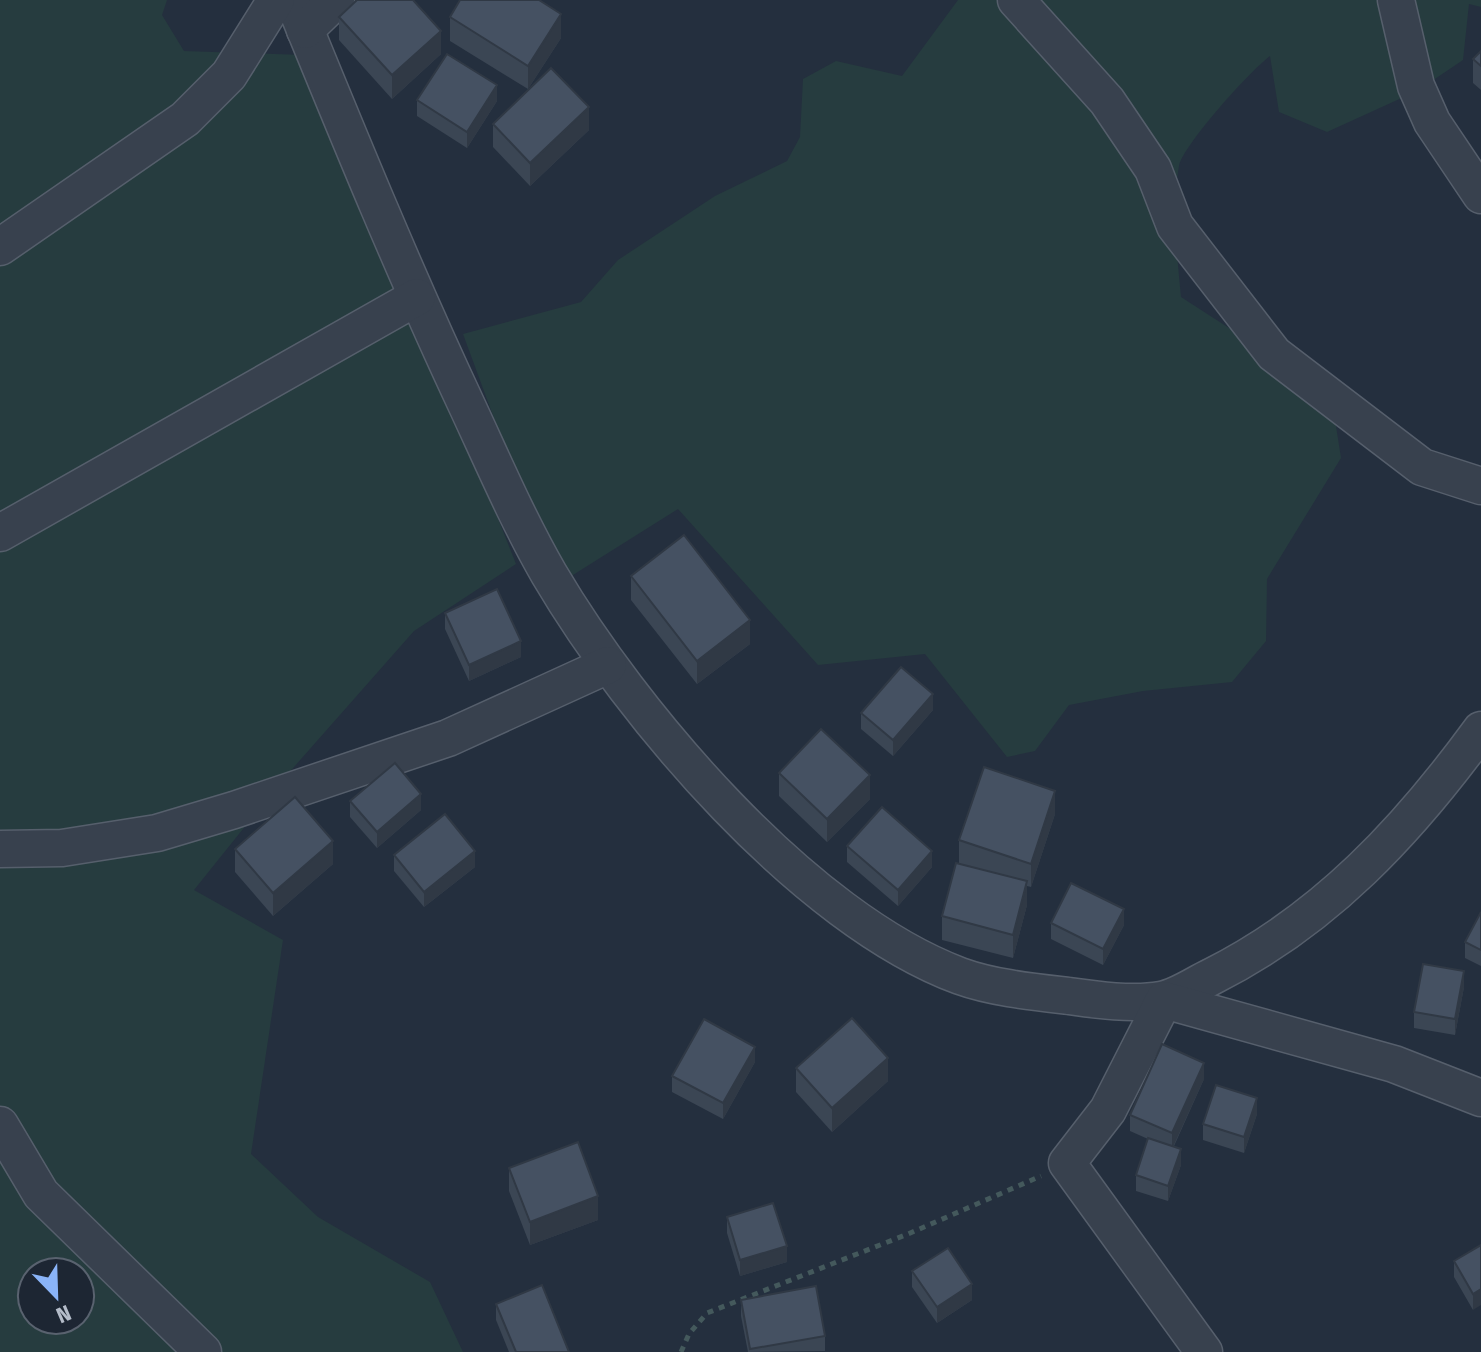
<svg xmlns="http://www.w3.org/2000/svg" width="1481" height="1352" viewBox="0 0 1481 1352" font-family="'Fira Sans Condensed',sans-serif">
<rect width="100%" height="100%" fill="#242f3e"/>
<g fill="#263c3f" fill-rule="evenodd">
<path d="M0,0H167L162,15L184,51L303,55L436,362L516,564L414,631L279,784L194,890L283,940L251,1154L318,1217L430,1282L463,1352H0ZM32,1272H80V1320H32Z"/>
<path d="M958,0H1481V7L1469,4L1463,60L1417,91L1327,132L1279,112L1270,56C1250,71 1184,144 1179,166C1171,209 1177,253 1181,297L1331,394L1341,458L1267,579L1266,641L1232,682L1143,691L1069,705L1035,751L1007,757L925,654L818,665L678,509L565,580L523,497L463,334L581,302L618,260L715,196L787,161L800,137L803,79L836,61L902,76Z"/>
</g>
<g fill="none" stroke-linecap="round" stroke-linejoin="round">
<g stroke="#565f6c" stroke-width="39">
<g id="street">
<path d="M293,0C349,137 405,274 468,408C494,464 518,520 549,574C632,715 804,918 960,976C993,988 1034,992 1069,996C1097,1000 1133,1005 1161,1000C1178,997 1196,984 1211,977C1325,920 1408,830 1481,730"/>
<path d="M1016,0L1107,101L1153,169L1175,226L1274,354L1422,467L1481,486"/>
<path d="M1396,0L1416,86L1432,122L1481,195"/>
<path d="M305,30L336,0"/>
<path d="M0,247L185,119L229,75L276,0"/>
<path d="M0,533L417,297"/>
<path d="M0,849L62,848L157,833L234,810L448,738L608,665"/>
<path d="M0,1125L41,1194L203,1352"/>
<path d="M1204,1352L1067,1163L1108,1110L1164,1000L1394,1064L1481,1098"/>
</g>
</g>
<path stroke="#44595c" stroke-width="5" stroke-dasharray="6 6" stroke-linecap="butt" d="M681,1352L689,1334L707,1313L908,1234L1041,1176"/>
<use href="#street" stroke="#38414e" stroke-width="36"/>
</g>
<g fill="#3b4654">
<path d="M339,17L441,54L392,99L339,40Z"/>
<path d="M450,17L561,38L528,89L450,41Z"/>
<path d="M1481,51V90L1473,83V59Z"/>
<path d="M417,100L497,101L467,148L417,116Z"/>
<path d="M493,124L589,130L530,186L493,147Z"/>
<path d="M631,576L750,644L697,684L631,600Z"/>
<path d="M445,613L521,657L469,681L445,629Z"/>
<path d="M933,710L893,756L861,729V713Z"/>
<path d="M779,773L870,799L827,842L779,796Z"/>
<path d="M350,801L421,810L377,848L350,817Z"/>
<path d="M1055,814L1031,887L1027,886V905L1013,958L942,940V916L959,863V840Z"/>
<path d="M847,846L932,867L898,906L847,862Z"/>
<path d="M235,849L333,864L273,916L235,872Z"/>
<path d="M394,855L475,867L424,907L394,871Z"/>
<path d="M1481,912V966L1465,958V942Z"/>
<path d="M1051,923L1124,925L1103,965L1051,939Z"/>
<path d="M1464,987L1455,1035L1414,1028V1012Z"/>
<path d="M755,1062L723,1119L672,1092V1076Z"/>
<path d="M796,1068L888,1081L832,1132L796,1092Z"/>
<path d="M1204,1079L1174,1146L1181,1165L1168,1201L1136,1191V1175L1148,1139L1130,1131V1115Z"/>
<path d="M1257,1114L1244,1153L1203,1140V1124Z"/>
<path d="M509,1168L598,1220L530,1245L509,1191Z"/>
<path d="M727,1217L787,1262L740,1276L727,1233Z"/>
<path d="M1481,1245L1473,1310L1454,1277V1261Z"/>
<path d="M912,1271L972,1300L937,1323L912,1287Z"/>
<path d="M741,1300L825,1336V1351L748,1352L741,1316Z"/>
<path d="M496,1304L569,1352H509L496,1320Z"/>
</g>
<g fill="#303945">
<path d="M561,14V38L528,89V66Z"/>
<path d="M441,31V54L392,99V75Z"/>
<path d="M497,85V101L467,148V132Z"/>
<path d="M589,107V130L530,186V163Z"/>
<path d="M750,620V644L697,684V661Z"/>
<path d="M521,641V657L469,681V665Z"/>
<path d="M933,694V710L893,756V740Z"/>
<path d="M870,775V799L827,842V819Z"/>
<path d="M1055,791V814L1031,887V864Z"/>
<path d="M421,794V810L377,848V832Z"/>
<path d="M333,841V864L273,916V893Z"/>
<path d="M475,851V867L424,907V892Z"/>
<path d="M932,851V867L898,906V890Z"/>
<path d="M1027,881V905L1013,958V935Z"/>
<path d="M1124,909V925L1103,965V949Z"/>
<path d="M1464,971V987L1455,1035V1019Z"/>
<path d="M755,1047V1062L723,1119V1103Z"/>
<path d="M888,1058V1081L832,1132V1108Z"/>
<path d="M1204,1063V1079L1172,1149V1133Z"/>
<path d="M1257,1098V1114L1244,1153V1137Z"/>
<path d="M1181,1149V1165L1168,1201V1186Z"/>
<path d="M598,1196V1220L530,1245V1222Z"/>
<path d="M787,1246V1262L740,1276V1260Z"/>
<path d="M972,1284V1300L937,1323V1307Z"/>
<path d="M1481,1289V1305L1473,1310V1294Z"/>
</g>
<g fill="#455162" stroke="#303945" stroke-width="2">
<path d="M357,0H413L441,31L392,75L339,17Z"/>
<path d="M460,0H539L561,14L528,66L450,17Z"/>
<path d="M1481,51V66L1473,59Z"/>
<path d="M447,54L497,85L467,132L417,100Z"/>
<path d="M551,68L589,107L530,163L493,124Z"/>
<path d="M684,535L750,620L697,661L631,576Z"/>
<path d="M497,589L521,641L469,665L445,613Z"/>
<path d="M901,667L933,694L893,740L861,713Z"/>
<path d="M821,729L870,775L827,819L779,773Z"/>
<path d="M395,763L421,794L377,832L350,801Z"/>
<path d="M984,767L1055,791L1031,864L959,840Z"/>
<path d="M295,797L333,841L273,893L235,849Z"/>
<path d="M882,807L932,851L898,890L847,846Z"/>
<path d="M445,814L475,851L424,892L394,855Z"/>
<path d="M956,863L1027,881L1013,935L942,916Z"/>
<path d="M1071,883L1124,909L1103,949L1051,923Z"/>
<path d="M1481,912V950L1465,942Z"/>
<path d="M1423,964L1464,971L1455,1019L1414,1012Z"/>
<path d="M852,1018L888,1058L832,1108L796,1068Z"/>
<path d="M704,1019L755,1047L723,1103L672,1076Z"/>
<path d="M1162,1044L1204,1063L1172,1133L1130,1115Z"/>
<path d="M1216,1085L1257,1098L1244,1137L1203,1124Z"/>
<path d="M1148,1138L1181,1149L1168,1186L1136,1175Z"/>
<path d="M578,1142L598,1196L530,1222L509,1168Z"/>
<path d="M773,1203L787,1246L740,1260L727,1217Z"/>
<path d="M1481,1245V1289L1473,1294L1454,1261Z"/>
<path d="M948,1248L972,1284L937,1307L912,1271Z"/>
<path d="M542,1285L569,1352H516L496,1304Z"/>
<path d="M816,1286L825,1336L750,1349L741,1300Z"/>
</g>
<g transform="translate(56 1296) rotate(157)"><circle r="38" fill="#1d2633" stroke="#59626f" stroke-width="2"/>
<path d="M0-6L14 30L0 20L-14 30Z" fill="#8ab4f8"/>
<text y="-12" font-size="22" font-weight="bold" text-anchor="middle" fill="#b4bcc9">N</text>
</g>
</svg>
